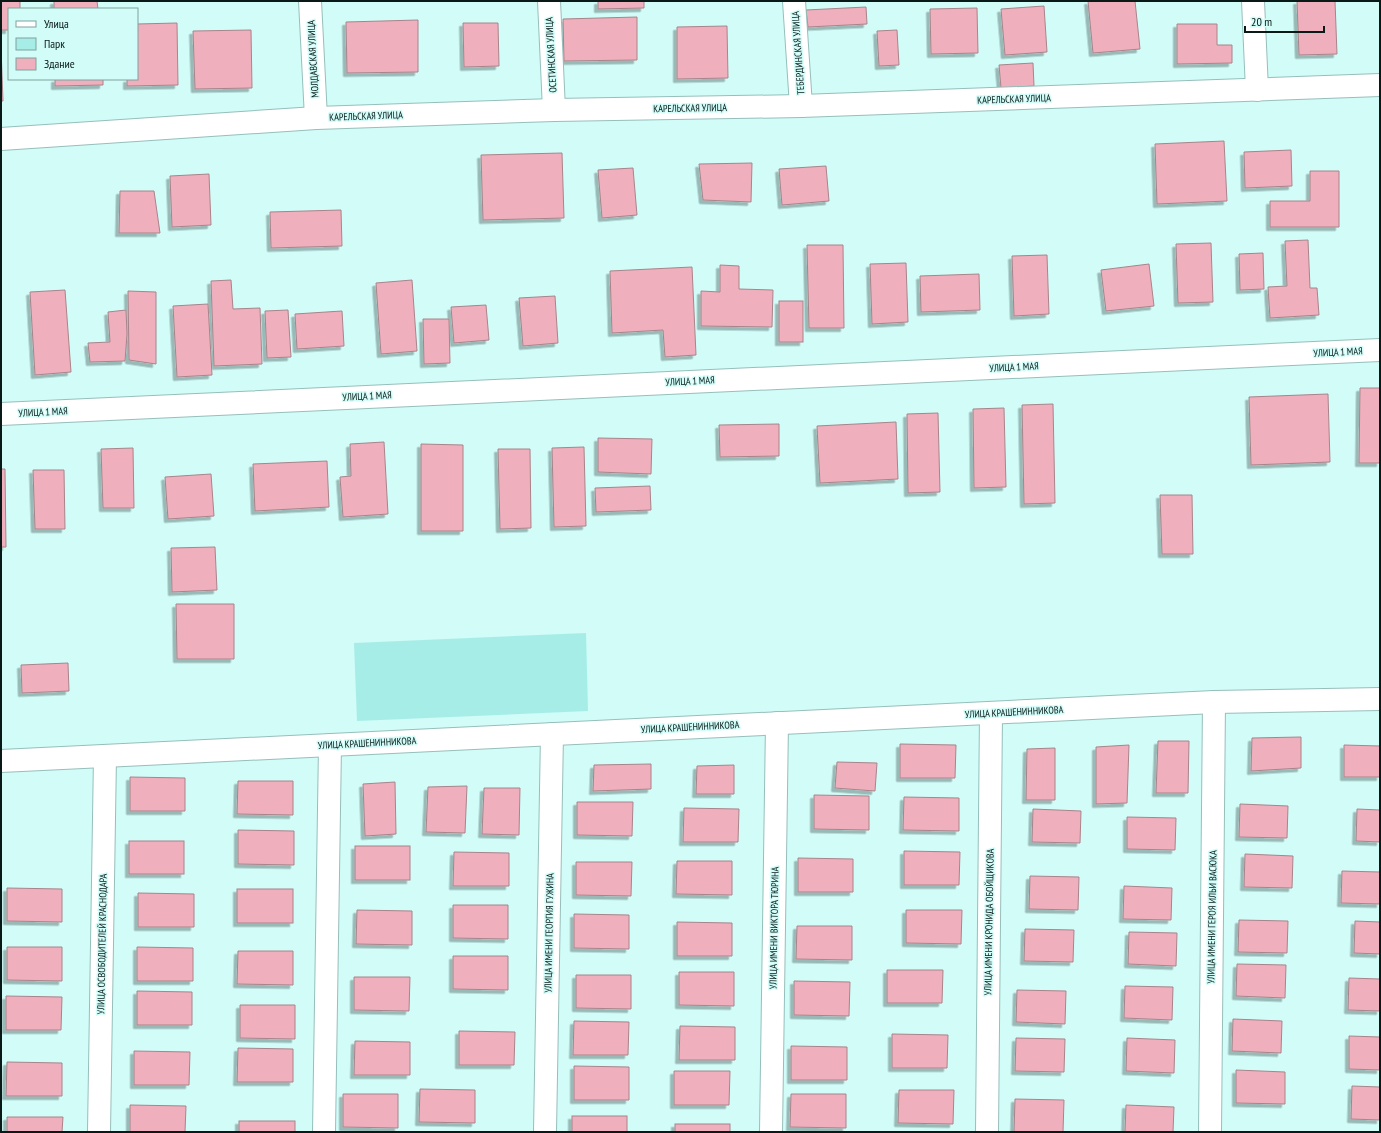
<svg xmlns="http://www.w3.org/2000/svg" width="1381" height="1133" viewBox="0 0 1381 1133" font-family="'PT Sans Narrow',sans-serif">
<defs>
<filter id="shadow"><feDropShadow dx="-3.5" dy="3.5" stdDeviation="0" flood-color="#0004"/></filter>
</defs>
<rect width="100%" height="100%" fill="#d1fcf8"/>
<path fill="#a7ede7" d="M586,633L588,711L357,721L354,643Z"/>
<g fill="#efafbc" stroke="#a8848b" filter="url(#shadow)">
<path d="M1,1H20V9H9V30H1Z"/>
<path d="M54,1H97L98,9H54Z"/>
<path d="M598,1H644V8L598,9Z"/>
<path d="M1088,1H1135L1140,49L1093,53Z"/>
<path d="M1297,1H1335L1337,54L1299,55Z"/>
<path d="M1044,6L1047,52L1005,55L1001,9Z"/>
<path d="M866,7L867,24L808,27L806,10Z"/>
<path d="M977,8L978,53L931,54L930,9Z"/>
<path d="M637,17V60L564,61L563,19Z"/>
<path d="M418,20V72L347,73L346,22Z"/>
<path d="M177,23L178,85L127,86V79H137V24Z"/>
<path d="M463,23H498L499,66L464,67Z"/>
<path d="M1177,24H1217V45H1232V63L1177,64Z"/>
<path d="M727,26L728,78L677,79V27Z"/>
<path d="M251,30L252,88L195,89L193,31Z"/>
<path d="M897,30L899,65L879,66L877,31Z"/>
<path d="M1,48L3,101H1Z"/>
<path d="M1033,63L1034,86L1001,88L999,65Z"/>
<path d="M55,79H103V85L55,86Z"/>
<path d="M1224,141L1227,201L1157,204L1155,144Z"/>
<path d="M1291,150L1292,186L1245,188L1244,152Z"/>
<path d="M562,153L564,218L483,220L481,155Z"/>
<path d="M752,163L751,202L703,200L699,164Z"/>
<path d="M826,166L829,201L782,205L779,169Z"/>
<path d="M633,168L637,215L602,218L598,170Z"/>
<path d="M1310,171H1339V227H1270V201H1310Z"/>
<path d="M209,174L211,225L172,227L170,176Z"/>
<path d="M120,191H154L160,233H119Z"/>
<path d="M341,210L342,246L271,248L270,212Z"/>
<path d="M1308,240L1310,288H1317L1319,315L1270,318L1268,287L1287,286L1285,241Z"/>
<path d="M1211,243L1213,302L1178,303L1176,244Z"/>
<path d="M807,245H843L844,328H809Z"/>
<path d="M1263,253L1264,289L1240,290L1239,254Z"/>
<path d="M1047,255L1049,314L1014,316L1012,256Z"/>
<path d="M906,263L908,322L872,324L870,264Z"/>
<path d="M1149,264L1154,306L1106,311L1101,270Z"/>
<path d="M720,265L739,266V289L773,290L772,327L701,326V291L720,292Z"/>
<path d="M692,267L696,355L665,357L663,330L612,333L610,271Z"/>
<path d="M979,274L980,310L921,312L920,276Z"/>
<path d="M231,280L233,309L260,308L262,364L214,366L211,281Z"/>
<path d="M412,280L417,351L381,354L376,283Z"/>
<path d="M65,290L71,372L35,375L30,292Z"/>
<path d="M128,291L156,292V364L129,360Z"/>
<path d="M555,296L558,343L523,346L519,298Z"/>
<rect x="779" y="301" width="24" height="41"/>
<path d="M208,304L212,375L177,377L173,306Z"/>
<path d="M486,305L489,340L454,343L451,307Z"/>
<path d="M126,310L127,334L125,361L90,362L88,343L110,342L108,312Z"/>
<path d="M288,310L291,357L267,358L265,311Z"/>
<path d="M342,311L344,346L297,349L295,314Z"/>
<path d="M423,319H449L450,363L424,364Z"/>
<path d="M1360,388H1380V463H1359Z"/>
<path d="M1328,394L1330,462L1251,465L1249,397Z"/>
<path d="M1053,404L1055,503L1024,504L1022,405Z"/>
<path d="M1004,408L1006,487L974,488L973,409Z"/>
<path d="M938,413L940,492L908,493L907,414Z"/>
<path d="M896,422L898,479L820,483L817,426Z"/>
<path d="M779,424V456L720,457L719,425Z"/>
<path d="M598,438L652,439L651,474L598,472Z"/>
<path d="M384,442L388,514L343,517L340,477L351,476L350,444Z"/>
<path d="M421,444L463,445V531H421Z"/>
<path d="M584,447L586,526L554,527L552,448Z"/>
<path d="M133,448L134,508H103L101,449Z"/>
<path d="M498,449H530L531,528L500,529Z"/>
<path d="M327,461L329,507L255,511L253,464Z"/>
<path d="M1,469H5L6,547H1Z"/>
<path d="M33,470H64L65,529H35Z"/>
<path d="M211,474L214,516L168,519L165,477Z"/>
<path d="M650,486L651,510L596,512L595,488Z"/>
<path d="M1160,495H1192L1193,554H1162Z"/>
<path d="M215,547L217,590L172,592L171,548Z"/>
<path d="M176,604H234V659H177Z"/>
<path d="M68,663L69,691L22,693L21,665Z"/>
<path d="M1301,737V768L1251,771L1252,738Z"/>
<path d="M1158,741H1189L1188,793H1156Z"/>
<path d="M900,744L956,745L955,778H900Z"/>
<path d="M1129,745L1127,803L1096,804V747Z"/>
<path d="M1344,745L1380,746V777H1344Z"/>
<path d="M1055,748V800H1026L1027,749Z"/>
<path d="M837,762L877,763L875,791L835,788Z"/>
<path d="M651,764V789L593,791L594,765Z"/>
<path d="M734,765V794H696L697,766Z"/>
<path d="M130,777L185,778V811H130Z"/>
<path d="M238,781H293V815L237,814Z"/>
<path d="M395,782L396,834L365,836L363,784Z"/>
<path d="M467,786L465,833L426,832L428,787Z"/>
<path d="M484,788H520L519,835L482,834Z"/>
<path d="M814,795L869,796V830L814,829Z"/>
<path d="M904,797L959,798V831L903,830Z"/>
<path d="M577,802H633L632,836L577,835Z"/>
<path d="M1240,804L1288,806L1287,838L1239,837Z"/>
<path d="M684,808L739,809L738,842H683Z"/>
<path d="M1033,809L1081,811L1080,843L1032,842Z"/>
<path d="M1357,809L1380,810V842L1356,841Z"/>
<path d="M1127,817L1176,818L1175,850L1127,849Z"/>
<path d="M238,830L294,831V865L238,864Z"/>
<rect x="129" y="841" width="55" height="33"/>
<rect x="355" y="846" width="55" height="34"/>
<path d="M904,851L960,852L959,885H904Z"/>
<path d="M454,852L509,853V886H453Z"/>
<path d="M1245,854L1293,856L1292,888L1244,887Z"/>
<path d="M798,858L853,859V892H798Z"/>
<path d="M677,861H732V895L676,894Z"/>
<path d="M576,862H632L631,896L576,895Z"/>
<path d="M1342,871L1380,872V904L1341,903Z"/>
<path d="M1030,876L1079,877L1078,910L1029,909Z"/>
<path d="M1124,886L1172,888L1171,920L1123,919Z"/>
<path d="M7,888L62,889V922L7,921Z"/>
<rect x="237" y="889" width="56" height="34"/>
<path d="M138,893L194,894V927H138Z"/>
<path d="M453,905H508V939L453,938Z"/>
<path d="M357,910L412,911V945L356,944Z"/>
<path d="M906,910H962L961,944L906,943Z"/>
<path d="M574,914L629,915V949L574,948Z"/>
<path d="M1239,920L1288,921L1287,953L1238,952Z"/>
<path d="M1355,921L1380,922V954L1354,953Z"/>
<path d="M677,922L732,923V956H677Z"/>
<path d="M797,926H852V960L796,959Z"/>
<path d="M1025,929L1074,930L1073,962L1024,961Z"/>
<path d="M1129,932L1177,933L1176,966L1128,964Z"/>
<path d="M7,947H62V981L7,980Z"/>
<path d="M137,947L193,948V981H137Z"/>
<path d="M238,951H293V985L237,984Z"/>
<path d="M453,956H508V990L453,989Z"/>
<path d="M1237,964L1286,965L1285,998L1236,996Z"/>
<path d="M887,970H943L942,1003H887Z"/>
<path d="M679,972H734V1006L679,1005Z"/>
<path d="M576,975H631V1009L576,1008Z"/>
<path d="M354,977H410L409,1011L354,1010Z"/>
<path d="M1349,978L1380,979V1011L1348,1010Z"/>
<path d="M794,981L850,982L849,1016L794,1015Z"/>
<path d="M1125,986L1173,987L1172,1020L1124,1018Z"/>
<path d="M1017,990L1066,991L1065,1024L1016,1022Z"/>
<path d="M137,991L192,992V1025H137Z"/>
<path d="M6,996L62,997L61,1030H6Z"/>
<path d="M240,1005H295V1039L240,1038Z"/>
<path d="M1233,1019L1282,1021L1281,1053L1232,1051Z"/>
<path d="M574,1021L629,1022L628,1055H573Z"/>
<path d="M680,1026L735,1027V1060H679Z"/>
<path d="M459,1031L515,1032L514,1065H459Z"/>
<path d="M892,1034L948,1035L947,1068H892Z"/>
<path d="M1349,1036L1380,1037V1070L1349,1069Z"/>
<path d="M1016,1038L1065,1039L1064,1072L1015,1071Z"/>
<path d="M1127,1038L1175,1040L1174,1073L1126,1071Z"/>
<path d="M355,1041L410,1042V1075H354Z"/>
<path d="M791,1046L847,1047V1080H791Z"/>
<path d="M238,1048L293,1049V1082H237Z"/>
<path d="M134,1051L190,1052L189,1085H134Z"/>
<path d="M7,1062L62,1063V1096H6Z"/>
<path d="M574,1066L629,1067V1100H574Z"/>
<path d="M1236,1070L1285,1072V1104L1236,1103Z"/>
<path d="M674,1071H730L729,1105H674Z"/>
<path d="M1352,1086L1380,1087V1120L1351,1119Z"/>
<path d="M420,1089L475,1090V1123L419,1122Z"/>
<path d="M899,1090H954L953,1124L898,1123Z"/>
<path d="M343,1094H398V1128L343,1127Z"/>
<path d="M791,1094H846V1128L790,1127Z"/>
<path d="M1015,1099L1064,1100L1063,1132H1014Z"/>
<path d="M130,1105L186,1106L185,1132H130Z"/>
<path d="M1126,1105L1174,1107L1173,1132H1125Z"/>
<rect x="572" y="1116" width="55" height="16"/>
<path d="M7,1117H63L62,1132H7Z"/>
<rect x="239" y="1121" width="56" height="11"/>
<rect x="675" y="1124" width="55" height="8"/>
</g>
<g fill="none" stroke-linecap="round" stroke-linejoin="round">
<g stroke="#96bfbb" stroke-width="24">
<g id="minor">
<path d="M310,1L316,118"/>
<path d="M549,1L554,110"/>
<path d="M794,1L801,106"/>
<path d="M1253,1L1257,90"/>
<path d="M1,139L316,118L554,110L801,106L1380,85"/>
<path d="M1,414L1380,350"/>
<path d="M1,761L1214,702L1380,699"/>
<path d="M99,1132L105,756"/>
<path d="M324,1132L330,745"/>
<path d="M545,1132L552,734"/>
<path d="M771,1132L777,723"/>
<path d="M987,1132L991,713"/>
<path d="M1210,1132L1214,702"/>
</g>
</g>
<use href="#minor" stroke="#fff" stroke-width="22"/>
</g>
<g text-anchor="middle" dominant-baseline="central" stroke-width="3" stroke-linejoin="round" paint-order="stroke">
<g font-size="10" fill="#091918" stroke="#d1fcf8">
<text transform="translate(798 53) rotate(-94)">ТЕБЕРДИНСКАЯ УЛИЦА</text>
<text transform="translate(551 55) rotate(-93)">ОСЕТИНСКАЯ УЛИЦА</text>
<text transform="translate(313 59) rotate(-93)">МОЛДАВСКАЯ УЛИЦА</text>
<text transform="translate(1014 99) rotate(-2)">КАРЕЛЬСКАЯ УЛИЦА</text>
<text transform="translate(690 108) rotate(-1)">КАРЕЛЬСКАЯ УЛИЦА</text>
<text transform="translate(366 116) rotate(-2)">КАРЕЛЬСКАЯ УЛИЦА</text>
<text transform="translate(1338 352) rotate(-3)">УЛИЦА 1 МАЯ</text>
<text transform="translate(1014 367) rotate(-3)">УЛИЦА 1 МАЯ</text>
<text transform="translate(690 381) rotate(-3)">УЛИЦА 1 МАЯ</text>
<text transform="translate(367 396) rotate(-3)">УЛИЦА 1 МАЯ</text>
<text transform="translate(43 412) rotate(-3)">УЛИЦА 1 МАЯ</text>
<text transform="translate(1014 712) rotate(-3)">УЛИЦА КРАШЕНИННИКОВА</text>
<text transform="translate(690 727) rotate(-3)">УЛИЦА КРАШЕНИННИКОВА</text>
<text transform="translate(367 743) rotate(-3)">УЛИЦА КРАШЕНИННИКОВА</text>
<text transform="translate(1212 917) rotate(-89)">УЛИЦА ИМЕНИ ГЕРОЯ ИЛЬИ ВАСЮКА</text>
<text transform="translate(989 922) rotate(-89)">УЛИЦА ИМЕНИ КРОНИДА ОБОЙЩИКОВА</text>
<text transform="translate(774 928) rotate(-89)">УЛИЦА ИМЕНИ ВИКТОРА ТЮРИНА</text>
<text transform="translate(549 933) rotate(-89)">УЛИЦА ИМЕНИ ГЕОРГИЯ ГУЖИНА</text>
<text transform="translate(102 944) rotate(-89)">УЛИЦА ОСВОБОДИТЕЛЕЙ КРАСНОДАРА</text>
</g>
</g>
<rect width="1381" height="1133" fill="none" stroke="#091918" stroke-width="4"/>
<rect x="8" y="8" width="130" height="72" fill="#d1fcf8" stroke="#81a19e"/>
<rect x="16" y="21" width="20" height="6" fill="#ffffff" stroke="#81a19e"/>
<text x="44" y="28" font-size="12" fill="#091918">Улица</text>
<rect x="16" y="38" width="20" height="12" fill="#a7ede7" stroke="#81a19e"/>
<text x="44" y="48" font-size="12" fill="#091918">Парк</text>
<rect x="16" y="58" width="20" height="12" fill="#efafbc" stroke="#81a19e"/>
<text x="44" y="68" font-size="12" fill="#091918">Здание</text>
<path d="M1245 26v6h79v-6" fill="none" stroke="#091918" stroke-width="2"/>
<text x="1251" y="26" font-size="12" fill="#091918" stroke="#d1fcf8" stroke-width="3" paint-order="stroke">20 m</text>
</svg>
